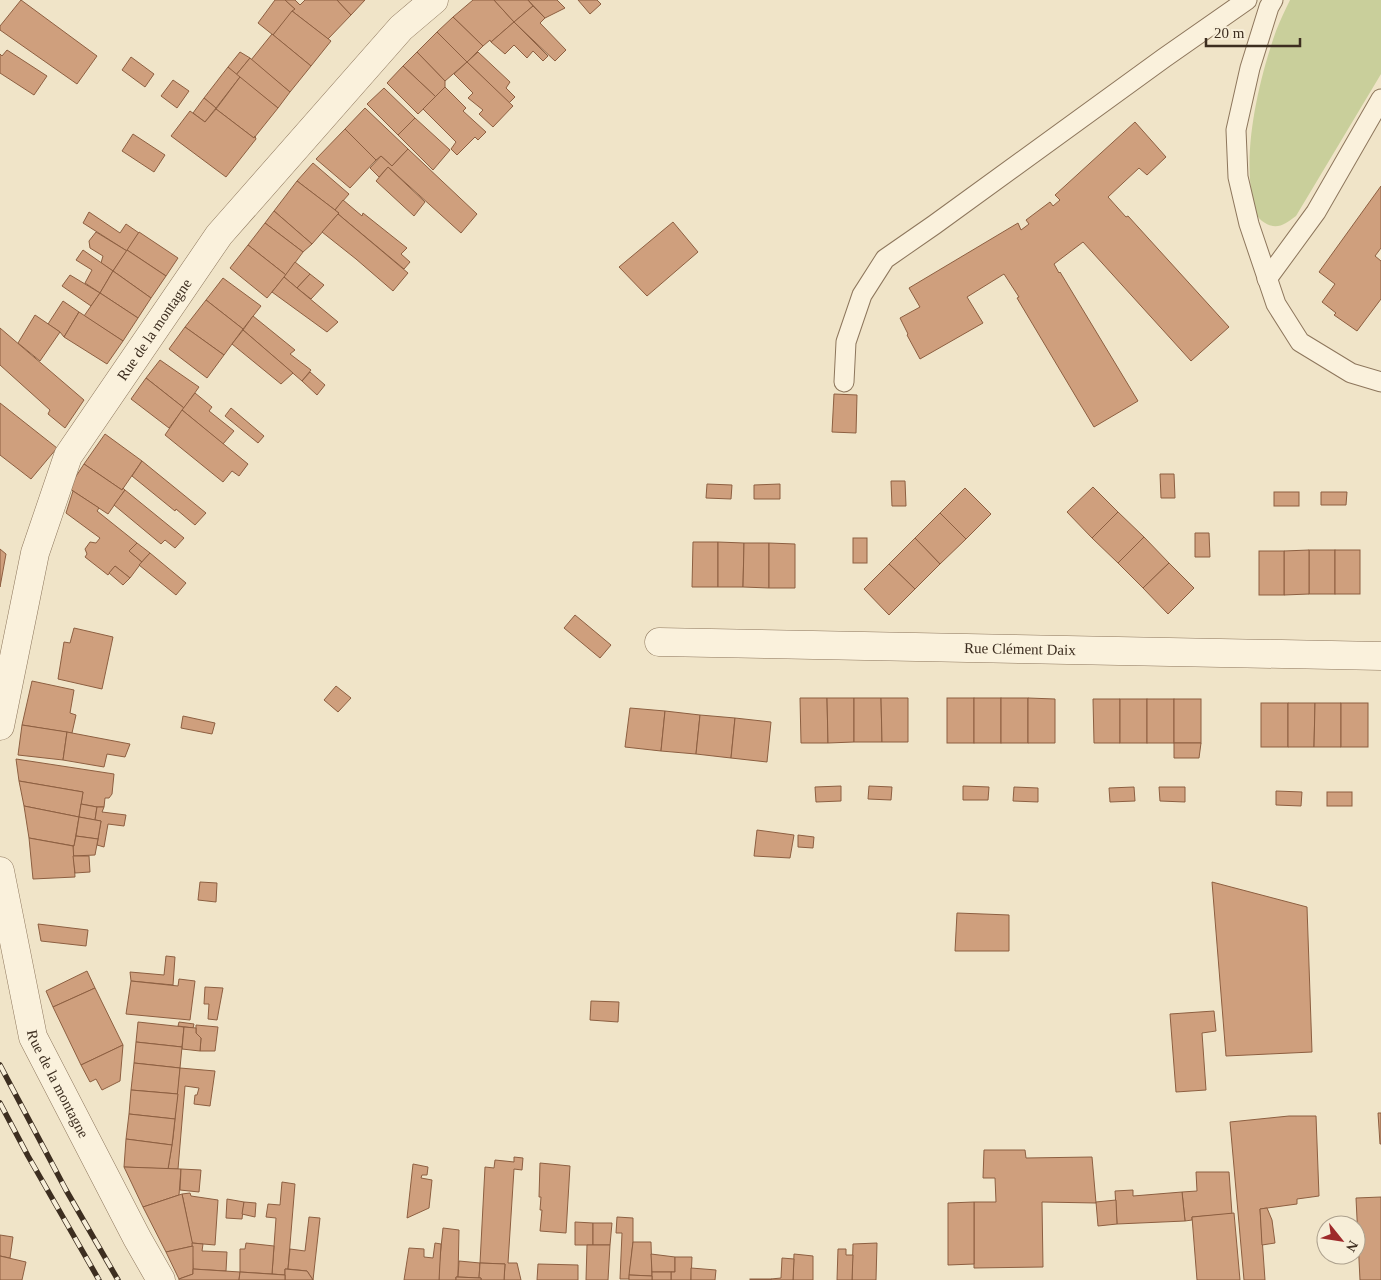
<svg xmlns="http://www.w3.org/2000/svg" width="1381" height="1280" viewBox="0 0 1381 1280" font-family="'Times New Roman',serif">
<rect width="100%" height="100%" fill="#f0e4c8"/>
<path fill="#c9cf9b" d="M1290,0H1381V74L1296,216C1284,225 1276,231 1262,221C1255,215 1254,209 1253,201C1242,151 1259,79 1276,31C1280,21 1285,10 1290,0Z"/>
<g fill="#cf9f7d" stroke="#8d5f41">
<path d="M21,0L97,56L77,84L0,30V26Z"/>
<path d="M275,0H285L295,9L273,35L258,23Z"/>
<path d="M285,0H295L300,5L305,0H337L351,15L328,39L292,11L295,9Z"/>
<path d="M337,0H365L351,15Z"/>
<path d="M473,0H494L514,22L491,42L490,40L483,46L453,17Z"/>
<path d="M494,0H528L533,6L514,22Z"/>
<path d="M528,0H557L565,8L545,18Z"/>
<path d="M578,0H597L601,4L590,14Z"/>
<path d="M533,6L545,18L540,23L566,50L555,61L514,22Z"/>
<path d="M292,11L331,41L311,66L273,35Z"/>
<path d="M453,17L483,46L467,62L437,32Z"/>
<path d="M514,22L548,56L543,61L533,51L527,58L514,45L505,54L491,42Z"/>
<path d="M437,32L467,62L445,81L417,52Z"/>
<path d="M272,34L311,66L290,92L251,60Z"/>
<path d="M7,50L47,76L34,95L0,73V54L2,56Z"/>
<path d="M240,52L250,58L236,75L228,67Z"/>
<path d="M417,52L445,81V87L436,97L403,66Z"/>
<path d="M478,52L510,82L506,88L515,97L509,103L467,62Z"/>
<path d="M131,57L154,74L145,87L122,70Z"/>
<path d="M250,58L290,92L278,108L236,75Z"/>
<path d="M467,62L513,106L493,127L479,114L483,110L468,98L473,93L454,74Z"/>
<path d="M403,66L436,97L418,114L387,83Z"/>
<path d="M228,67L240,77L216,108L204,98Z"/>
<path d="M240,77L278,108L254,138L216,109Z"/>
<path d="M173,80L189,91L177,108L161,96Z"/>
<path d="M445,87L466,108L463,111L486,132L478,140L475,137L457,155L451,149L456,142L423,109Z"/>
<path d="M384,88L415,118L398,135L367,104Z"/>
<path d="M204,98L216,108L205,122L193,113Z"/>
<path d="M365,108L408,149L392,166L381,156L376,160L345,129Z"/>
<path d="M216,109L254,138L255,136L256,139L226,177L171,136L190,111L205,122Z"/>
<path d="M415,118L450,150L433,170L398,135Z"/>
<path d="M1135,122L1166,157L1147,175L1139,168L1108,197L1126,217L1128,216L1229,327L1191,361L1083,242L1054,264L1059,273L1060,272L1138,401L1094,427L1017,298L1019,297L1004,274L967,297L983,323L920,359L907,335L908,334L900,318L920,307L909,288L1018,223L1021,230L1029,224L1026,220L1050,202L1053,206L1060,200L1055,195Z"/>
<path d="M345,129L376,160L350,188L316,159Z"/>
<path d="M133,134L165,155L154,172L122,151Z"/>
<path d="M408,149L477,214L461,233L388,167L379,177L370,168L381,156L392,166Z"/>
<path d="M313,163L349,194L335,210L297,181Z"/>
<path d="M388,167L425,202L414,216L376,181Z"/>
<path d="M297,181L339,213L312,244L274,211Z"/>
<path d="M1381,186V248L1375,256L1381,261V299L1357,331L1334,315L1336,313L1322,302L1335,284L1319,272Z"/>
<path d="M343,200L362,216L363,213L407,248L401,254L410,262L404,269L338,214L339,213L335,210Z"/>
<path d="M274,211L312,244L303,252L265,223Z"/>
<path d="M89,212L120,233L126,224L139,233L127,251L83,223Z"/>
<path d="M338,214L408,273L393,291L356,259L322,232Z"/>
<path d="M673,222L698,252L647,296L619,267Z"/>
<path d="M265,223L303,252L286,275L248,245Z"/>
<path d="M96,232L127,251L113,271L101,263L103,256L90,248L89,241Z"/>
<path d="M139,232L178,258L166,276L127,250Z"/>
<path d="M248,245L286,275L267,298L230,268Z"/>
<path d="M83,250L113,271L100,293L85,283L92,270L76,260Z"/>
<path d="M127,250L166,276L151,298L113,271Z"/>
<path d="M295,262L310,274L297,288L284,277Z"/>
<path d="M113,271L151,298L138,318L100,293Z"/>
<path d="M310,274L324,285L311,299L297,288Z"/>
<path d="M70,275L100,293L91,306L62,286Z"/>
<path d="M284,277L297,288L338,322L327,332L272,292Z"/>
<path d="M223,278L261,306L243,329L206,300Z"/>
<path d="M100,293L138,318L123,341L84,316Z"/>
<path d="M206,300L243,329L224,355L185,327Z"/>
<path d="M63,301L79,312L64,337L60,332L48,324Z"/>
<path d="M79,312L123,341L107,364L64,337Z"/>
<path d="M35,315L60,332L40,361L18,343Z"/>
<path d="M253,316L295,350L290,354L311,370L302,381L243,330Z"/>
<path d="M185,327L224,355L207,378L169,349Z"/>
<path d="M0,328L84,400L65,428L48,414L50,410L0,365Z"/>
<path d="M243,330L293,373L281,384L232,344Z"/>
<path d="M160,360L199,387L184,408L146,378Z"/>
<path d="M310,372L325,385L317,395L302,381Z"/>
<path d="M146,378L184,408L169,428L131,399Z"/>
<path d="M195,393L212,407L209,411L234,431L223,444L182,410Z"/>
<path d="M834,394L857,395L856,433L832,432Z"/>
<path d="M0,403L57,448L31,479L0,455Z"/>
<path d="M231,408L264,436L258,443L225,416Z"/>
<path d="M182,410L248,464L239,476L232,471L223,482L165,435Z"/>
<path d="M105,434L142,461L122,490L84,464Z"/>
<path d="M142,461L206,513L195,525L176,509L175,511L132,476Z"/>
<path d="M84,464L122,490L123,488L125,490L108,514L73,491L69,487Z"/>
<path d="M1160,474H1174L1175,498H1161Z"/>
<path d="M891,481H905L906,506H892Z"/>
<path d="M707,484L732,485L731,499L706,498Z"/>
<path d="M780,484V499H754V485Z"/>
<path d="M1093,487L1118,512L1092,538L1067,512Z"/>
<path d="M965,488L991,514L966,539L940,513Z"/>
<path d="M125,490L184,538L175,548L165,540L161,544L114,505Z"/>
<path d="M73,491L99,508L97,511L137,543L129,551L142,562L130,578L115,566L108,575L85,557L87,554L85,549L90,542L96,543L100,538L66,513Z"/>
<rect x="1274" y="492" width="25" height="14"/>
<path d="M1321,492H1347L1346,505H1321Z"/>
<path d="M1118,512L1144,537L1118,563L1092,538Z"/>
<path d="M940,513L966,539L940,564L915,538Z"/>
<path d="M1195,533H1209L1210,557H1195Z"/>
<path d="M1144,537L1169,563L1143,588L1118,563Z"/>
<rect x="853" y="538" width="14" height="25"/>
<path d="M915,538L940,564L915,589L889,564Z"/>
<path d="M693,542H718V587H692Z"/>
<path d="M718,542L744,543L743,587H718Z"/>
<path d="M137,543L150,553L142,562L129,551Z"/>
<path d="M744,543H769V588L743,587Z"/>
<path d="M769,543L795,544V588H769Z"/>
<path d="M0,549L6,554L0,587Z"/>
<rect x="1309" y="550" width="26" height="44"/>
<path d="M1309,550V594L1284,595V551Z"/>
<rect x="1335" y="550" width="25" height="44"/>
<rect x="1259" y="551" width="25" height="44"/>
<path d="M150,553L186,583L176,595L139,565Z"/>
<path d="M1169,563L1194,588L1168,614L1143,588Z"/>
<path d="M889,564L915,589L889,615L864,589Z"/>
<path d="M115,566L130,578L123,585L109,573Z"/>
<path d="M575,615L611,645L600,658L564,628Z"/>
<path d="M74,628L113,637L102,689L58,679L64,642L70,643Z"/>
<path d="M32,681L74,690L70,713L76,715L72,733L22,725Z"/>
<path d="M336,686L351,698L338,712L324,700Z"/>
<path d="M800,698H827L828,743H801Z"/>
<path d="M827,698H854V742L828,743Z"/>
<path d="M854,698H881L882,742H854Z"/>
<path d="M881,698H908V742H882Z"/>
<rect x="947" y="698" width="27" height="45"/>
<rect x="974" y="698" width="27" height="45"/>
<rect x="1001" y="698" width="27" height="45"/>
<path d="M1028,698L1055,699V743H1028Z"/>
<path d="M1093,699H1120V743H1094Z"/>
<rect x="1120" y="699" width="27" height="44"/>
<rect x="1147" y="699" width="27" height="44"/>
<rect x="1174" y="699" width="27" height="44"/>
<rect x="1261" y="703" width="27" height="44"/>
<path d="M1288,703H1315L1314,747H1288Z"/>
<path d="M1315,703H1341V747H1314Z"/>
<rect x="1341" y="703" width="27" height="44"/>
<path d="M630,708L665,711L661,751L625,747Z"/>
<path d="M665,711L700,715L696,754L661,751Z"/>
<path d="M700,715L735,718L731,758L696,754Z"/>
<path d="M183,716L215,723L212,734L181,728Z"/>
<path d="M735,718L771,722L767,762L731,758Z"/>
<path d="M22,725L67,732L63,760L18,755Z"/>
<path d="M67,732L72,733L130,744L125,757L107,754L104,767L63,760Z"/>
<path d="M1174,743H1201L1199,758H1174Z"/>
<path d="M16,759L114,774L112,794L109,798H105L104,807H97L81,804L83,792L19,781Z"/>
<path d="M19,781L83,792L79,817L24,806Z"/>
<path d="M841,786V801L816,802L815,787Z"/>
<path d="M869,786L892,787L891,800L868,799Z"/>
<path d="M963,786L989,787L988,800H963Z"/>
<path d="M1014,787L1038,788V802L1013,801Z"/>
<path d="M1134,787L1135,801L1110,802L1109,788Z"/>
<path d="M1159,787H1185V802L1160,801Z"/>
<path d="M1276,791L1302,792L1301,806L1276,805Z"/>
<rect x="1327" y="792" width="25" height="14"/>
<path d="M81,804L97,807L95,820L79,817Z"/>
<path d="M24,806L79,817L74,846L29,838Z"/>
<path d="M97,807H104L102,812L126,815L124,826L108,824L104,847L97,845L101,821L95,820Z"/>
<path d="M79,817L101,821L98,839L76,836Z"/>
<path d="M757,830L794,835L790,858L754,856Z"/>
<path d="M798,835L814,837L813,848L798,847Z"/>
<path d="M76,836L98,839L95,855L73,856V846H74Z"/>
<path d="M29,838L73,846L75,877L33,879Z"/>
<path d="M73,856H89L90,872L75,873Z"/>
<path d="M200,882L217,883L216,902L198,900Z"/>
<path d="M1212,882L1307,907L1312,1052L1226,1056Z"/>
<path d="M957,913L1009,915V951H955Z"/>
<path d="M38,924L88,930L86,946L41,941Z"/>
<path d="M166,956L175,957L173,985L131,981L130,972L164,975Z"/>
<path d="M87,971L95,988L53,1007L46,991Z"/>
<path d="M179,979L195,981L190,1020L126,1014L131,981L178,986Z"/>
<path d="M205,987L223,988L217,1020L208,1019L209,1004H204Z"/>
<path d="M95,988L123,1045L81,1065L53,1007Z"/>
<path d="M591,1001L619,1002L618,1022L590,1020Z"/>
<path d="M1214,1011L1216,1031L1202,1033L1206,1090L1176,1092L1170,1014Z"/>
<path d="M138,1022L184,1027L182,1047L136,1042Z"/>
<path d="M179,1022L194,1024L193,1028L178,1026Z"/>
<path d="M196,1025L218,1027L215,1051H200L201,1038L196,1033Z"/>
<path d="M184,1027L196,1028V1033L201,1038L200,1051L182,1049Z"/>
<path d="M136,1042L182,1047L180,1068L134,1063Z"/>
<path d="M123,1045L120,1081L102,1090L96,1079L90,1082L81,1065Z"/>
<path d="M134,1063L180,1068L178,1094L131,1090Z"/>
<path d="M180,1068L215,1071L210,1106L194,1104L195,1095H197L199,1088L185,1086L178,1169H168L173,1138Z"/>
<path d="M131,1090L178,1094L175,1119L129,1114Z"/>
<path d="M1378,1113H1381V1144H1380Z"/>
<path d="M129,1114L175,1119L172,1145L126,1139Z"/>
<path d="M1289,1116H1316L1319,1196L1297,1199V1204L1260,1209L1265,1280H1244L1230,1122Z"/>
<path d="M126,1139L172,1145L168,1169L124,1167Z"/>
<path d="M984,1150H1025L1026,1158L1092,1157L1096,1203L1042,1202L1043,1267L974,1268V1202H996L995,1178H983Z"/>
<path d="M514,1157L523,1158L522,1170L514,1169L508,1263H517L521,1280H504L505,1264L480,1263L485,1167L494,1168L495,1160L514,1162Z"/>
<path d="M540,1163L570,1166L566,1233L540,1231L542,1210H540L541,1197H539Z"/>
<path d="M413,1164L428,1167L427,1175H422L421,1178L432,1180L429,1208L407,1218Z"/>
<path d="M124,1167L181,1169L179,1195L143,1207Z"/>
<path d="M181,1169L201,1170L199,1192L180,1190Z"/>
<path d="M1196,1172H1229L1232,1214L1192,1217V1220L1185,1221L1182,1192L1197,1191Z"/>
<path d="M282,1182L295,1184L288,1269H285V1275L272,1274L276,1218L266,1217L268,1204L280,1205Z"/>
<path d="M1133,1190V1196L1182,1192L1185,1221L1117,1224L1115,1191Z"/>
<path d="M190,1193L191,1196L218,1200L215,1245L192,1243L182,1194Z"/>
<path d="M182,1194L193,1246L166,1252L143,1207Z"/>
<path d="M1381,1197V1280H1360L1356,1198Z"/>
<path d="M227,1199L244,1202L242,1219L226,1218Z"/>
<path d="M1116,1200L1117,1224L1098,1226L1096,1202Z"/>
<path d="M244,1202L256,1203L255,1217L242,1214Z"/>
<path d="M974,1202V1264L948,1265V1203Z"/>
<path d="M1267,1208L1272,1220L1275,1243L1262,1245L1260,1209Z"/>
<path d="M1234,1213L1240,1280H1197L1192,1217Z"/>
<path d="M309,1217L320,1218L313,1280L307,1271L288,1269L290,1249L305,1251Z"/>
<path d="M617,1217L633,1218V1242L629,1279H620L622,1233H616Z"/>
<path d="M575,1222L593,1223V1245H575Z"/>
<path d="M593,1223H612L610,1245H593Z"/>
<path d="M443,1228L459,1230L458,1277H456V1280H439V1267Z"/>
<path d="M0,1235L13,1237L10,1258L0,1256Z"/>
<path d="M633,1242H651L652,1276L629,1275Z"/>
<path d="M192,1243L203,1244L202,1251L227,1252L226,1271L193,1269Z"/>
<path d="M246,1243L274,1246L272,1274L240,1272V1249H245Z"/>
<path d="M435,1243L441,1244L439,1280H404L409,1248L424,1249V1257L433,1258Z"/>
<path d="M877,1243L876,1280H852L853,1244Z"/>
<path d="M587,1245H610L608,1280H586Z"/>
<path d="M193,1246V1274L179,1279L166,1252Z"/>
<path d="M838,1249H846V1255H853L852,1280H837Z"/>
<path d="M651,1254L675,1257V1272H652Z"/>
<path d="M794,1254L813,1256V1280H793Z"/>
<path d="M0,1256L26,1262L22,1280H0Z"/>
<path d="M675,1257H692L691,1280H671V1272H675Z"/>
<path d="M782,1258L794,1259L793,1280H771V1279L781,1278Z"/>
<path d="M459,1261L480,1263L479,1278L458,1277Z"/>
<path d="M480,1263L505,1264L504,1280H481V1278H479Z"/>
<path d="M538,1264L578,1265V1280H537Z"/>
<path d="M691,1268L716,1270L715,1280H691Z"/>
<path d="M193,1269L240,1272L239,1280H179V1279L193,1274Z"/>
<path d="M285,1269L307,1271L313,1280H285Z"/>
<path d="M240,1272L285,1275V1280H239Z"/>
<rect x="652" y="1272" width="19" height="8"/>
<path d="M629,1275L652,1276V1280H629Z"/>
<path d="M456,1277L481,1278V1280H456Z"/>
<rect x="750" y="1279" width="21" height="1"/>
</g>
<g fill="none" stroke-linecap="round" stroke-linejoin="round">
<g stroke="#8d765c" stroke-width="21">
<g id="lane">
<path d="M1273,0L1269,7L1250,68L1236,130L1238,177L1249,224L1276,304L1300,342L1351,373L1381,382"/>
<path d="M1267,279L1316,212L1381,99"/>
<path d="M844,382L846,342L862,295L885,259L934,225L1164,58L1247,0"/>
</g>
</g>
<g stroke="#8d765c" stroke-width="29">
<g id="street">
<path id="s1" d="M659,642L1381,656"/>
<path id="s2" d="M0,726L35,553L68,456L219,235L401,28L434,0"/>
<path id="s3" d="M0,871L33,1037L137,1238L161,1280"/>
</g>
</g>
<use href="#lane" stroke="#faf1dc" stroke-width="19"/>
<use href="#street" stroke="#faf1dc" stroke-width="28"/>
<g stroke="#3d2e20" stroke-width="5.5">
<g id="rail">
<path d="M0,1065L66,1190L118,1280"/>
<path d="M0,1103L28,1156L99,1280"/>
</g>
</g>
<use href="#rail" stroke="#f7eed8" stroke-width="4" stroke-dasharray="11" stroke-linecap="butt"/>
</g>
<g text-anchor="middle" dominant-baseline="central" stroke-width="4.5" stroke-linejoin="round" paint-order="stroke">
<g font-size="15" fill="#3d2e20" stroke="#f7eed8">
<text stroke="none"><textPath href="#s2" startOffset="432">Rue de la montagne</textPath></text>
<text stroke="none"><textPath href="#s1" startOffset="361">Rue Clément Daix</textPath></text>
<text stroke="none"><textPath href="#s3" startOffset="222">Rue de la montagne</textPath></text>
</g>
</g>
<g transform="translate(1341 1240) rotate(120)"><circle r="24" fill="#f7eed8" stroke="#ada18e"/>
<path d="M0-4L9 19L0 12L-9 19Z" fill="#9e2a2b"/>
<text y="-8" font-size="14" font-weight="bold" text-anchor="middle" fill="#3d2e20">N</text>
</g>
<path d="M1206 38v8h94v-8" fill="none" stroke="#3d2e20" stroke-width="2.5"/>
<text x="1214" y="38" font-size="15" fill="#3d2e20" stroke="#f7eed8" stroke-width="4" paint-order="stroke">20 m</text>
</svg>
